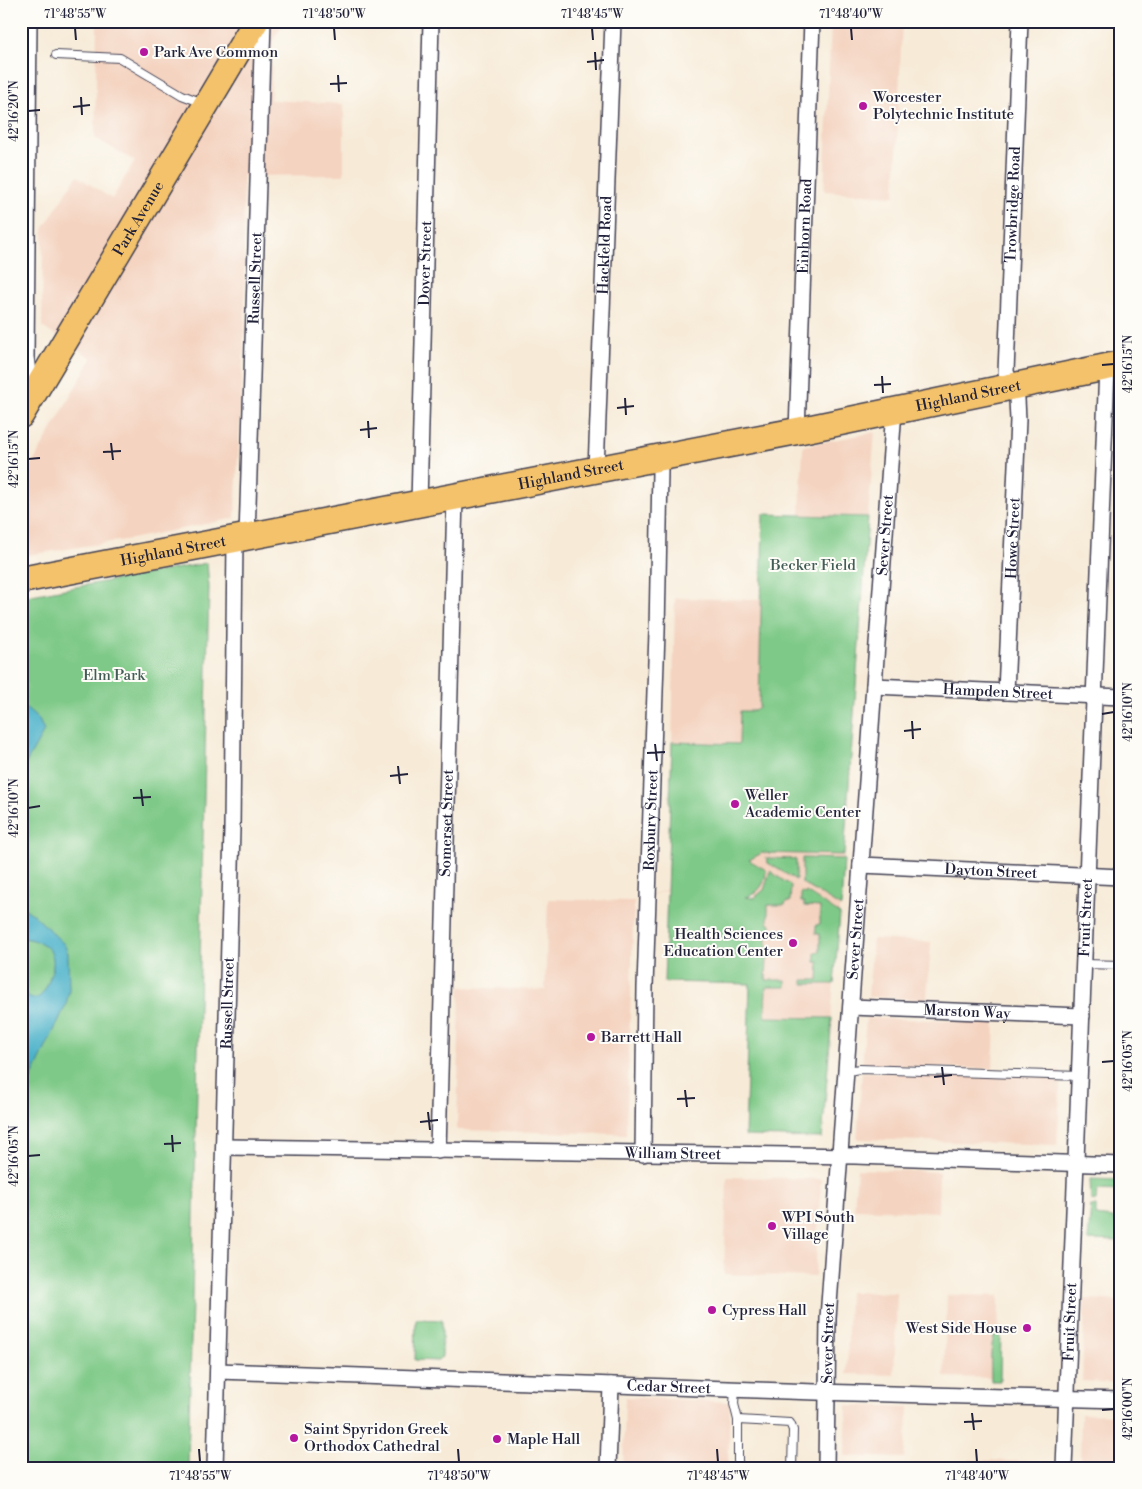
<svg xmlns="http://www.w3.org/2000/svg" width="1142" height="1489" viewBox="0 0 1142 1489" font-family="'Libre Bodoni',serif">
<rect width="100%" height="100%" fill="#fdfcf7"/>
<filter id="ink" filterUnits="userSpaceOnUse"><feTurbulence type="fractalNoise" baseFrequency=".02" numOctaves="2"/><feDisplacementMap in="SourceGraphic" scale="10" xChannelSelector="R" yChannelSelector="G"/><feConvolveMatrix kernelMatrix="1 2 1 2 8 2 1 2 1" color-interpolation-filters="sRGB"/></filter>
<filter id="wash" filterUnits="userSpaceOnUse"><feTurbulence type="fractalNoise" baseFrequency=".0096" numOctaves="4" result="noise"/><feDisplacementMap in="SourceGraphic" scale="20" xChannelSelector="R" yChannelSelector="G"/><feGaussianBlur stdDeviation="1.12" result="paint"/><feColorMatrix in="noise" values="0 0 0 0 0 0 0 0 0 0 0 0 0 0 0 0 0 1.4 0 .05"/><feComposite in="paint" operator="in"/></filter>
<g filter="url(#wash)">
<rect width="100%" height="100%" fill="#f7ebd8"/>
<g fill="#f4d3c0">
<path d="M97,21H284L273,41L270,100L344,104V175L243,176L245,319L235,518L131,539L21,556V484L92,358L42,327L43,229L77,176L112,199L135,161L95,138Z"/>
<path d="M831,21H902L895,196L824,191Z"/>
<rect x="1117" y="21" width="4" height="53"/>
<path d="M875,432L868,517L800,515L803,446Z"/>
<path d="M675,598L762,600L759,727L853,729L822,1138L745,1136L754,891L668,890L634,901L626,1134L457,1130L460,987L545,990L548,899L633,901L668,889L671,777L758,744L672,742Z"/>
<path d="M873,939L931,942L927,999L868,997Z"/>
<path d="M866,1018L995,1022L993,1069L862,1065Z"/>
<path d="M1009,1070L1061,1071L1057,1145L857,1139L862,1072L1009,1075Z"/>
<path d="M857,1169L939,1172L938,1212L854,1209Z"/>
<path d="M727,1177L821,1179L815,1277L724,1274Z"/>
<path d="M849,1292L897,1293L894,1375L847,1374Z"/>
<path d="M947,1295L999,1296L997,1378L944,1377Z"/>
<path d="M1085,1299L1121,1301V1383L1082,1381Z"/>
<path d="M625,1397L730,1402L728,1468H623Z"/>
<path d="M847,1405L909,1407L904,1458L845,1456Z"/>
<path d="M1081,1414L1121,1415V1468H1080Z"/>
<path d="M969,1460L1048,1462V1468H968Z"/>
</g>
<g fill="#7ec987" stroke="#507661">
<path d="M763,514L868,517L844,855L762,853L749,860L766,870C766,884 758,894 746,897L754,898L764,890L770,871L791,886L790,902H786L785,905H768V923L771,924V934H767V951L770,952L769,959L767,960L766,980H786V987H766L765,1017L832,1018L822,1138L745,1136L750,984L664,982L672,742L739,744L740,711H753L759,707Z"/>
<path d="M207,563L209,587L188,1468H21V597Z"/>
<path d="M766,858L796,859V880L768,863Z"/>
<path d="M802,858L844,859L841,907L802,883Z"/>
<path d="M801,892L805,894L806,892L840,914L834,984H803V980H818L819,962H815V953L820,952V934H816V925L820,924V907L804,906V902H801Z"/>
<path d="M1090,1179L1121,1180V1191L1097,1190L1096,1201L1091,1200Z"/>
<path d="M1091,1206H1096V1216L1113,1218L1114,1222H1121V1241L1088,1240Z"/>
<path d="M416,1319L442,1320V1357L438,1361L415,1360Z"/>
<path d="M1001,1328L1000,1381H991C991,1366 988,1337 1001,1328Z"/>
</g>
<g fill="#4ab1c9" stroke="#366a82">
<path d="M21,704L39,720L44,731L21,772Z"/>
<path d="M21,906L34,915L64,944L68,953L69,990L66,1005L21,1100V989C35,1011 47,991 50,976C51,972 53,969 53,965C55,946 37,939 21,938Z"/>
</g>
</g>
<g filter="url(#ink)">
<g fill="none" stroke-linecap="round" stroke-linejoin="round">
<g stroke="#424053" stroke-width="10">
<g id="service">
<path d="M56,55L120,58L182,95L203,103"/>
<path d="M1085,964L1121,965"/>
<path d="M847,1071L860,1069L1080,1076"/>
<path d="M735,1389L734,1404L738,1420V1461L740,1468"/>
<path d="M738,1420L790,1423L793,1430L792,1468"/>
</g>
</g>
<g stroke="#424053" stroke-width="18">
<g id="minor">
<path d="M29,21L26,357L31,397"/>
<path id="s1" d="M797,431L812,21"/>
<path id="s2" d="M596,470L613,21"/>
<path id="s3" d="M419,504L431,21"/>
<path id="s4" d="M247,537L263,21"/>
<path id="s5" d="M874,686L1121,697"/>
<path id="s6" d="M1006,692L1018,420L1017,399L1006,372L1020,21"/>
<path id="s7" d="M861,865L1121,877"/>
<path id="s8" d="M851,1007L1082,1016"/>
<path id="s9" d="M225,1147L855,1156L1121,1165"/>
<path id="s10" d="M438,1151L455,497"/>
<path id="s11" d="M643,1154L645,987L657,632L660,471L658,456"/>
<path id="s12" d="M218,1371L816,1392L1121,1400"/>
<path id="s13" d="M215,1468L232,829L235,539"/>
<path d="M608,1468L611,1385"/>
<path id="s14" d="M826,1468L828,1318L894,410"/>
<path id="s15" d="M1064,1468L1107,367"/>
</g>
</g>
<g stroke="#424053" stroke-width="28">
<g id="primary">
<path id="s16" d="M21,415L256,21"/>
</g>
</g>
<g stroke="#424053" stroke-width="29">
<g id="trunk">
<path id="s17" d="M21,580L797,431L1121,364"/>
</g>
</g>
<use href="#service" stroke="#fff" stroke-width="8"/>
<use href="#minor" stroke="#fff" stroke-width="15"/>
<use href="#primary" stroke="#f4c26a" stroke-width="25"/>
<use href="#trunk" stroke="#f4c26a" stroke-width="26"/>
</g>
</g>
<path fill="none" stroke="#22223b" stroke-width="2" d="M75,28L76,40M334,28L335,40M592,28L593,40M851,28L852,40M595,52L596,70M587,62L604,60M338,75L339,92M330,84L347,83M81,97L82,115M73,107L90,105M28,111L40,110M1102,365L1114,364M882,376L883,393M874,385L891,384M625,398L626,415M617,408L634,406M368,421L369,438M360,430L377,428M111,443L113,460M103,452L121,451M28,459L40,458M1102,714L1114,712M912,721L913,739M904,731L921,729M655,744L657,761M647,753L665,752M398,766L400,784M390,776L408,774M141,789L143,806M133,798L151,797M28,808L40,806M1102,1062L1114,1061M942,1067L944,1085M934,1077L952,1075M685,1090L687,1107M677,1099L695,1098M428,1112L430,1130M420,1122L438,1120M172,1135L173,1152M164,1144L181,1143M28,1156L40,1155M1102,1410L1114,1409M972,1413L974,1430M964,1422L982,1421M199,1449L200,1462M458,1449L459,1462M717,1449L718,1462M976,1449L977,1462"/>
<g fill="#b5179e" stroke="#fdfcf7" stroke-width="2">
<circle cx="144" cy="52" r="5"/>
<circle cx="863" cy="106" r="5"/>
<circle cx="735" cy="804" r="5"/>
<circle cx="793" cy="943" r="5"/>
<circle cx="591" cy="1037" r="5"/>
<circle cx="772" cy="1226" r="5"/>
<circle cx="712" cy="1310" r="5"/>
<circle cx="1027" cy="1328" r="5"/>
<circle cx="294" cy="1438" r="5"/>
<circle cx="497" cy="1439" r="5"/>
</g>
<g text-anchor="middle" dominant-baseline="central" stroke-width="4" stroke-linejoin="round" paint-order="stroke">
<g font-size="15" fill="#22223b" stroke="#fdfcf7" text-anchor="start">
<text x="154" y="52">Park Ave Common</text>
<text x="873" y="97">Worcester<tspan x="873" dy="17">Polytechnic Institute</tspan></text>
<text x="745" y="795">Weller<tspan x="745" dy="17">Academic Center</tspan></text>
<text x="783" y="934" text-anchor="end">Health Sciences<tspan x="783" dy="17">Education Center</tspan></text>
<text x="601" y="1037">Barrett Hall</text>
<text x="782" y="1217">WPI South<tspan x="782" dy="17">Village</tspan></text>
<text x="722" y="1310">Cypress Hall</text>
<text x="1017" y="1328" text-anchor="end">West Side House</text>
<text x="304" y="1429">Saint Spyridon Greek<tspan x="304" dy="17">Orthodox Cathedral</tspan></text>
<text x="507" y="1439">Maple Hall</text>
</g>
<g font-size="15" fill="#22223b" stroke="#fdfcf7">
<text stroke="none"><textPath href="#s6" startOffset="490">Trowbridge Road</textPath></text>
<text stroke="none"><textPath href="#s16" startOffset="229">Park Avenue</textPath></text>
<text stroke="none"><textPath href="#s1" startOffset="205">Einhorn Road</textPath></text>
<text stroke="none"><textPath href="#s2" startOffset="225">Hackfeld Road</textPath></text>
<text stroke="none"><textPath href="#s3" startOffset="241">Dover Street</textPath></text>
<text stroke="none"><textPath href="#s4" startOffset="259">Russell Street</textPath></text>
<text stroke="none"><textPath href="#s17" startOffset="965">Highland Street</textPath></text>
<text stroke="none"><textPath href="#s17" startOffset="560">Highland Street</textPath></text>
<text stroke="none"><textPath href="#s14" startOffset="935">Sever Street</textPath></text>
<text stroke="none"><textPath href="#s6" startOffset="154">Howe Street</textPath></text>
<text stroke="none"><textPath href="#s17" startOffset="155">Highland Street</textPath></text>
<text stroke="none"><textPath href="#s5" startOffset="124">Hampden Street</textPath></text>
<text stroke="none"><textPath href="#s11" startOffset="334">Roxbury Street</textPath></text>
<text stroke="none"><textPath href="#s10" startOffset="328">Somerset Street</textPath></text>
<text stroke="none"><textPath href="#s7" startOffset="130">Dayton Street</textPath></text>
<text stroke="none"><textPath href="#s15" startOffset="551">Fruit Street</textPath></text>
<text stroke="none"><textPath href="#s14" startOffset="530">Sever Street</textPath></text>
<text stroke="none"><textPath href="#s13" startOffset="465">Russell Street</textPath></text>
<text stroke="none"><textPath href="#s8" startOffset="116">Marston Way</textPath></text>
<text stroke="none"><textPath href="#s9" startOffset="448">William Street</textPath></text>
<text stroke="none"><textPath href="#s15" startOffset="146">Fruit Street</textPath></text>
<text stroke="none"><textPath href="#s14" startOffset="125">Sever Street</textPath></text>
<text stroke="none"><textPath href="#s12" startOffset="451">Cedar Street</textPath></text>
</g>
<g font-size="15" fill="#425c56" stroke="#fdfcf7">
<text x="813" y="565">Becker Field</text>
<text x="114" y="675">Elm Park</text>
</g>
</g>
<rect width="1142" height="1489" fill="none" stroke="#fdfcf7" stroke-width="55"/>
<rect x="28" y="28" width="1086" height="1434" fill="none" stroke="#22223b" stroke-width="2"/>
<g font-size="12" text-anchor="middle" fill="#22223b">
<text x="75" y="18">71°48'55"W</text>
<text x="334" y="18">71°48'50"W</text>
<text x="592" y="18">71°48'45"W</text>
<text x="851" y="18">71°48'40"W</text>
<text transform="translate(14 111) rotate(-90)" y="4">42°16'20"N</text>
<text transform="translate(1128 364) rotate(-90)" y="4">42°16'15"N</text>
<text transform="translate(14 459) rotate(-90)" y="4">42°16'15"N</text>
<text transform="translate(1128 712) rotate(-90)" y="4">42°16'10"N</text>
<text transform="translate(14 808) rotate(-90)" y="4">42°16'10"N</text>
<text transform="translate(1128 1061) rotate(-90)" y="4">42°16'05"N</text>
<text transform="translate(14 1156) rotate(-90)" y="4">42°16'05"N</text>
<text transform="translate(1128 1409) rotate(-90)" y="4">42°16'00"N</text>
<text x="200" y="1480">71°48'55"W</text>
<text x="459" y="1480">71°48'50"W</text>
<text x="718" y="1480">71°48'45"W</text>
<text x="977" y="1480">71°48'40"W</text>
</g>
</svg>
